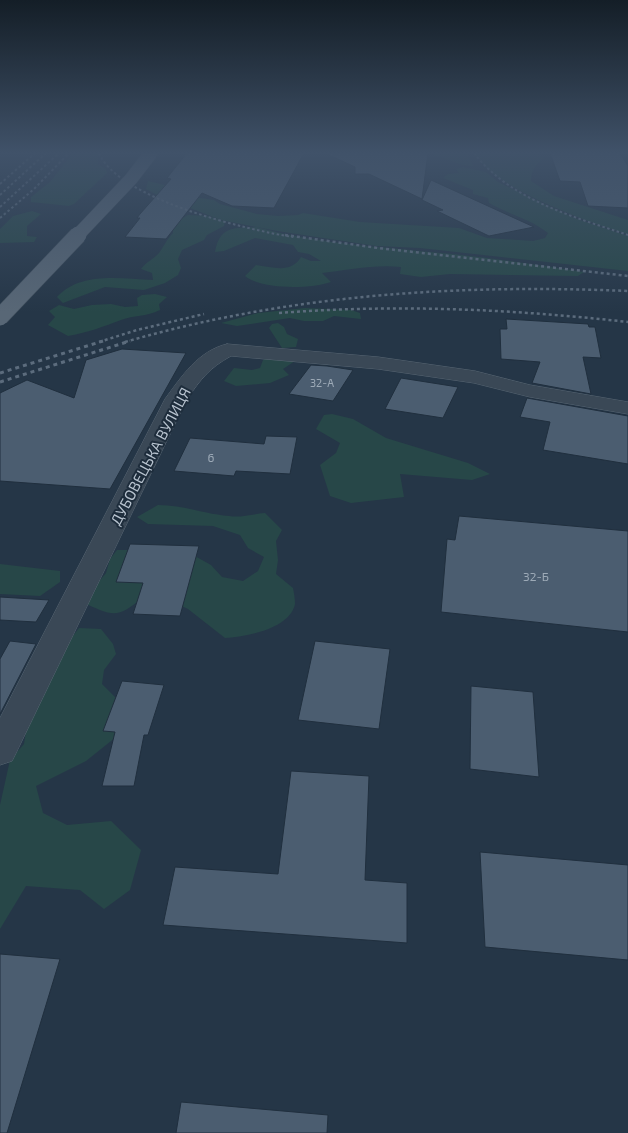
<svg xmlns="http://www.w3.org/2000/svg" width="628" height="1133" viewBox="0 0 628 1133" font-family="'Exo 2',sans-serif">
<rect width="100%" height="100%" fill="#253647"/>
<g fill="#274748">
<path d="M73,153H98V164L106,169L107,173L74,204L69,206L31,202V197L50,182Z"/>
<path d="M428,153H467L473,166C459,167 443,156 428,153Z"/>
<path d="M475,153L537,154L544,158C536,164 531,171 531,181L554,196L628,220V234C590,223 492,188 475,153Z"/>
<path d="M463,167L486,172L498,182L574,218L628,236V271L420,248L376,246L277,231L221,220L159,196L146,189L148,181L174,187L187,196L214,200L220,204L257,214L278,216L298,215L303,213L360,222L459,228L487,238L533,241L545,238L548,233C531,219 508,214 489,203L488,198L473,194V190L443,178L448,174L459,173L456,169Z"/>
<path d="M32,211L41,214L27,226V236L37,237L34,242L0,243V229L13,216Z"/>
<path d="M188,215L209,216L225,222L224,226L207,235L204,240L182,250L178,259L181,268L178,275L165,283L144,290L105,287L63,303L57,297C81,271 121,279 153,280L152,273L141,269C147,261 154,259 159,253C164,246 167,239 173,233V223Z"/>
<path d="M257,227C313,243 372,246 429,252C481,256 533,264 584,272L578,276L450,274L421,277L400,274L401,267C375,264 348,270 322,273L331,282C311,289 262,290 245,276L256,265C273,267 291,274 301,257L311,261H321L309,254L298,252L293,245L255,238L224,251L215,252C220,226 233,228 257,227Z"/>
<path d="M155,294L167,297L159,304L160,310C146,317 134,315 121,320C102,327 90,332 68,336L48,325L55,317L49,311L59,305L74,309L92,305L111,304L125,307L138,306L137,298L142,295Z"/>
<path d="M305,308L351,310L360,313L361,319L334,316L323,321H304L290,318L237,326L221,323L258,313Z"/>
<path d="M278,323L284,327L287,334L298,339L296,347L282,348L269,328L272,324Z"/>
<path d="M274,355L295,361L283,369L289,375L270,383L236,386L224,381L234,368L252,370L260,368L263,360Z"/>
<path d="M332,414L353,419L386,438L468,463L490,474L472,480L400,474L404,497L351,503L330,496L320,465L336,453L340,443L316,429L324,415Z"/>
<path d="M158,505C183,505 204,514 229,516C240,518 253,514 265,513L282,530L276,541L278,560L276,574L293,588C294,593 295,599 295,604C290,629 245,637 225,638L188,609L169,600L144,596C117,620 113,616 82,602L106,573L110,559L117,550H163L193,555L211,565L222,577L243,581L258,571L264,557L248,548L240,535L213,526L148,524L137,517Z"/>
<path d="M0,564L60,571V582L40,596L0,594Z"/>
<path d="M79,628L101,629L113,644L116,654L104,670L102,684L117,699L116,737L86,761L36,786L43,813L67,825L111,821L141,850L130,890L104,909L80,890L26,886L0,929V805L10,760L24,744L30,705L59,654Z"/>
</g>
<g fill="#4b5d70" stroke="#202f3e">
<path d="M187,153H304L274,208L232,206L202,193L166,239L125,237L140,218H137L140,214L171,179L167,178Z"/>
<path d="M325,153H428L422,199L369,174H355V167Z"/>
<path d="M550,153H620L628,166V208L588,206L580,182L560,181Z"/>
<path d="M431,180L534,227L489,236L437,211L443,210L422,200Z"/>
<path d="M506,319L588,324L589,327H595L601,358L583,357L591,394L532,383L540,362L501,359L500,329H507Z"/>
<path d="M122,349L186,353L110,489L0,481V393L27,380L74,398L86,360Z"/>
<path d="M311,365L327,366L353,370L333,401L289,394Z"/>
<path d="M401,378L458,387L443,418L385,409Z"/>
<path d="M527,398L628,416V464L543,450L550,422L520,417Z"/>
<path d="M266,436L297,437L290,474L236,471L234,476L174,471L190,438L264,444Z"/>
<path d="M459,516L628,531V632L441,612L447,539L455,540Z"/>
<path d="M130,544L199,546L180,616L133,614L143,583L116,582Z"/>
<path d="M0,597L49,600L36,622L0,620Z"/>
<path d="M10,641L36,644L0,714V659Z"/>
<path d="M315,641L390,649L379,729L298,720Z"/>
<path d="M122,681L164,685L148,735H144L134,786H102L115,732L103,731Z"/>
<path d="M471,686L533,692L539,777L470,769Z"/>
<path d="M291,771L369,776L365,880L407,883V943L163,925L175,867L278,874Z"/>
<path d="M480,852L628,865V960L485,947Z"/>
<path d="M0,954L60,959L7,1133H0Z"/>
<path d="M181,1102L328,1115L327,1133H176Z"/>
</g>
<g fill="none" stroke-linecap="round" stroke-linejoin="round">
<g stroke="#586673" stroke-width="1">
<path id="minor" d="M227,344L378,357L475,371L530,385L628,402V414L530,397L474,383L378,369L231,356C209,368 201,379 187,399L17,751L12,761L0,765V718L165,399C182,376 198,351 227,344Z"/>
</g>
<use href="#minor" fill="#3a4856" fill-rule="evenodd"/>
<g stroke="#5c6c7d" stroke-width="2" stroke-dasharray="2.5 2.5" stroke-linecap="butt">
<path d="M99,153C118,199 247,230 293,237"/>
<path d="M474,153C510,200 574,217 628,235"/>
<path d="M0,184L35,153"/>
<path d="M0,195L46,153"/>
<path d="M0,207L59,153"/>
<path d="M0,218L34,189L69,153"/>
</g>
<g stroke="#5c6c7d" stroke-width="2.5" stroke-dasharray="3 3" stroke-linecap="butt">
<path d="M285,235L378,248L628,276"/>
<path d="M279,313C396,304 511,309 628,322"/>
<path d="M99,342L137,330L204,314"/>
<path d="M125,342C290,294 458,284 628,291"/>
</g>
<g stroke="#5c6c7d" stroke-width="3" stroke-dasharray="4 4" stroke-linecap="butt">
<path d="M0,373L103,341"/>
<path d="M0,382L130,341"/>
</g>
<g stroke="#43515f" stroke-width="14" stroke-linecap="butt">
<path id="major-bridge-far1" d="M76,237L131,179L151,153"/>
</g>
<g stroke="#43515f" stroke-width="18" stroke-linecap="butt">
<path id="major-bridge" d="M0,317L78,235"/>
</g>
<use href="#major-bridge-far1" stroke="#586776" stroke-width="13"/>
<use href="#major-bridge" stroke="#586776" stroke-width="17"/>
</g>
<linearGradient id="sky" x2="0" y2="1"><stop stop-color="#141e27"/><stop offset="0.49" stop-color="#405269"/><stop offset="1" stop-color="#405269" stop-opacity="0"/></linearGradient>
<rect width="628" height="312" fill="url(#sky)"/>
<g text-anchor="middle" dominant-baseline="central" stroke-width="4" stroke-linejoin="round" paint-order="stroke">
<g font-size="11" fill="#9daab7">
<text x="322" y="382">32-А</text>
</g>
<g font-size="12" fill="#9daab7">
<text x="211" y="457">6</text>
<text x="536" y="576">32-Б</text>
</g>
<g font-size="15" fill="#b8c3cf" stroke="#1e2d3c">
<text transform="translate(150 456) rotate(-62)">ДУБОВЕЦЬКА ВУЛИЦЯ</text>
</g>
</g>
</svg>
